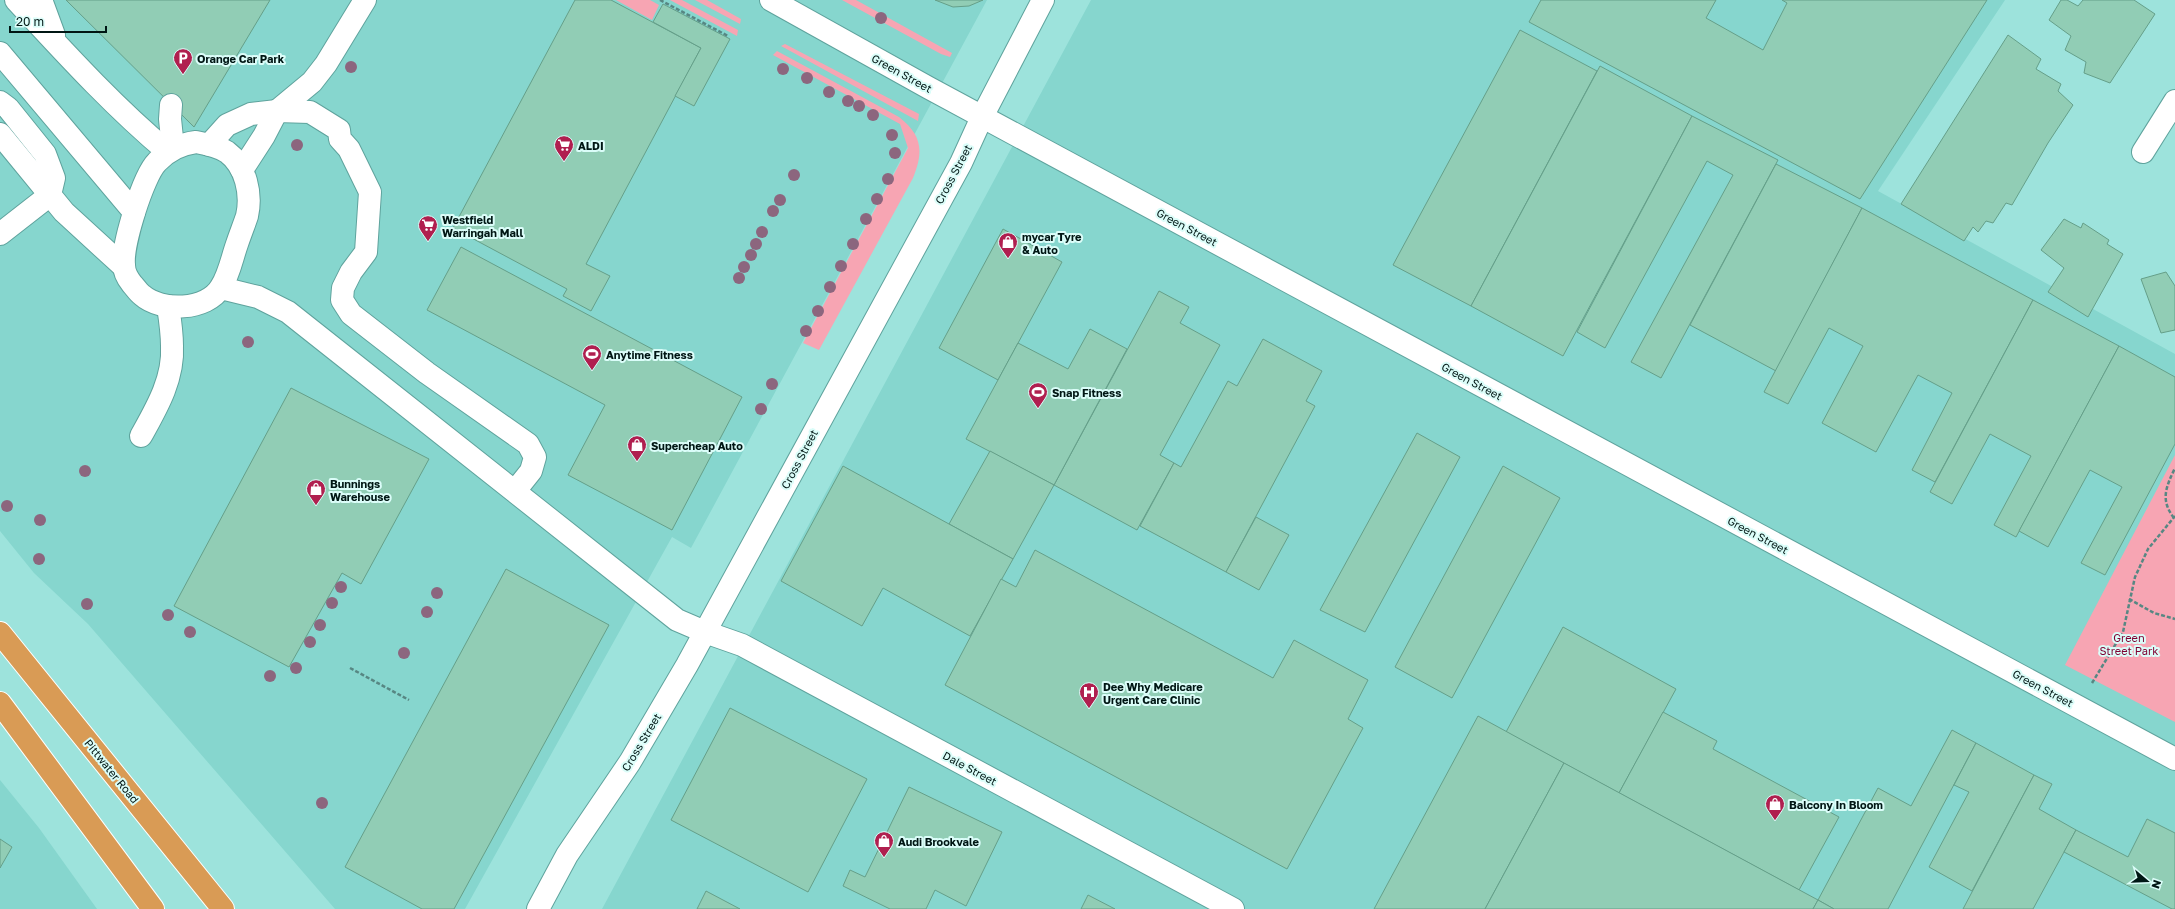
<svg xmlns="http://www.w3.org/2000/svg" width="2175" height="909" viewBox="0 0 2175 909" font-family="'Golos Text',sans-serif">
<rect width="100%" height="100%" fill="#9de3dc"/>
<g fill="#86d6ce">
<path d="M0,0H987L691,548L672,537L465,909H335L88,624L34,573L0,531Z"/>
<path d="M1091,0H2005L1878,191L2175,354V909H602Z"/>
<path d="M0,780L39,828L97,909H0Z"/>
</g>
<g fill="#f7a5b3">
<path d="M616,0H650L659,5L652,20Z"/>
<path d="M670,0H682L738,30L737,36Z"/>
<path d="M695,0H707L741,19L740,24Z"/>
<path d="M842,0H856L952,53L950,57L941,54Z"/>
<path d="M785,44L919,114L918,121L781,46Z"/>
<path d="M777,51L899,117C922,135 924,151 913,178L819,350L803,343L908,148L900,124L773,55Z"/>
<path d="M2175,455V722L2065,665Z"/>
</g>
<g fill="#91cdb5" stroke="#659f89">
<path d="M66,0H270L194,127Z"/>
<path d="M575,0H611L701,48L586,264L610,276L591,311L563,296L567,289L453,228Z"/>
<path d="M935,0H983L969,6L953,7Z"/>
<path d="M1541,0H1716L1706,18L1763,50L1787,3L1782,0H1987L1860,199L1529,22Z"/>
<path d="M2061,0H2067L2078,6L2083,0H2134L2155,14L2110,83L2084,73L2086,62L2065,50L2071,36L2049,20Z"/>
<path d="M663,4L730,39L694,106L675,96L701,48L653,22Z"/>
<path d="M1520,30L1597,71L1471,306L1393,265Z"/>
<path d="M2008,35L2041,59L2036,69L2061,84L2058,91L2073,105L2048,143L2012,205L2006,203L1993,223L1986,221L1978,232L1973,227L1964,241L1901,204Z"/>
<path d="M1600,66L1692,116L1563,356L1471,306Z"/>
<path d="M1692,116L1778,160L1661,378L1631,362L1733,175L1707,161L1605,348L1577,332Z"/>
<path d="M1776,164L1862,208L1776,371L1690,325Z"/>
<path d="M1862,208L2033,300L1935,482L1912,470L1952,393L1918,375L1876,452L1822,423L1863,346L1829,328L1788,404L1764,392Z"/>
<path d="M2064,219L2081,228L2083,223L2109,240L2107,244L2123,254L2088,317L2048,292L2064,268L2041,250Z"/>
<path d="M1003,229L1062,262L998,380L939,348Z"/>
<path d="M461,247L742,397L672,530L568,475L605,405L427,310Z"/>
<path d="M2166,272L2175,286V330L2161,333L2141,279Z"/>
<path d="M1159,291L1189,307L1180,323L1220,345L1160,455L1174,463L1137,530L1054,485Z"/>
<path d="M2033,300L2119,346L2016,537L1994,525L2031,456L1990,434L1952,504L1930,492Z"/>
<path d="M1090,329L1127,349L1054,485L966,439L1018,343L1068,369Z"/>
<path d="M1263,339L1322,371L1306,401L1315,406L1226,572L1140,526L1174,463L1181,467L1228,381L1237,386Z"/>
<path d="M2119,346L2175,377V444L2105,575L2081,563L2122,487L2090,470L2048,547L2019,531Z"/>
<path d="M291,388L429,459L361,584L342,573L289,667L174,606Z"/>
<path d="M1417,433L1460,457L1365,632L1320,610Z"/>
<path d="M990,451L1054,485L1013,559L949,524Z"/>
<path d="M843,466L1013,559L970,636L883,588L862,626L781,581Z"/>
<path d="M1503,466L1560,498L1452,698L1395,667Z"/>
<path d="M1256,517L1289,535L1259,590L1226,572Z"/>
<path d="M1035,550L1273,678L1294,640L1368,680L1348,719L1363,728L1287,869L945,685L1001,579L1016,587Z"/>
<path d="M506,569L609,625L454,909H422L345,867Z"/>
<path d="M1563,627L1676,689L1619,793L1506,732Z"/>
<path d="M730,708L867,779L808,892L671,820Z"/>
<path d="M1663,712L1717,741L1713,749L1839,817L1799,890L1619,793Z"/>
<path d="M1478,716L1564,763L1485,909H1374Z"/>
<path d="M1952,730L1976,743L1888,909H1834L1818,900L1878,788L1911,806Z"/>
<path d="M1976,743L2034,775L1972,891L1929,867L1969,792L1954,785Z"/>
<path d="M1564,763L1818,900L1813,909H1485Z"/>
<path d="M2034,775L2052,784L2039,809L2076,830L2033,909H1963Z"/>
<path d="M909,787L1002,832L966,906L935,890L926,909H890L843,886L850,870L865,877Z"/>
<path d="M2147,819L2175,833V909H2172L2064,852L2076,830L2128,857Z"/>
<path d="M0,839L12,847L0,868Z"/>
<path d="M706,891L740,909H697Z"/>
<path d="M1088,895L1115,909H1081Z"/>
<path d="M1818,900L1834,909H1813Z"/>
</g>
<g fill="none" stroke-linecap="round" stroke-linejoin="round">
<g stroke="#5fa39d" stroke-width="24">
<g id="minor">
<path d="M16,0C65,53 113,106 168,152"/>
<path d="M39,0L43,5L54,35"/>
<path d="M771,0L929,88L2175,759"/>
<path d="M0,53L134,212"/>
<path d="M0,102L8,108L45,154L54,178L50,195L0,234"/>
<path d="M171,105L170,119L173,148"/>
<path d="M0,134L64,212L124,267"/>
<path d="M196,142C206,144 218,146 227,152C246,166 252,194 247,216C244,225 240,235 237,244C232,258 229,275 221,287C207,311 161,312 142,295C138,292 135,287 132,284C128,279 124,271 124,265C122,245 143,176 157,162C168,150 180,144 196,142Z"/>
<path d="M209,145L227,125L251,114L277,111L310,112L339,130L340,139L349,149L370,192L366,252L351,272L343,288L342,300L351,314L427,373L528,444L535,457L531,471L515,491"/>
<path d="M2143,152L2175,101"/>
<path d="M242,170L264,136L277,111L312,82L326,64L365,0"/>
<path d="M221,288L258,297L288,312L677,620L705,632L742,645L1233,909"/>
<path d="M141,436C156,409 174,379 172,346C172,333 170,319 168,306"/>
<path d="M538,909L567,855L630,762L687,665L961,163L982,117L1043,0"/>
</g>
</g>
<g stroke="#fff" stroke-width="24">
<g id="highway">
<path d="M0,633L223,909"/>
<path d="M0,703L153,909"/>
</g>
</g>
<g stroke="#578783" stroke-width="2.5" stroke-dasharray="4 2" stroke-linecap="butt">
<path d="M660,0L728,36"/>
<path d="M2174,518C2160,500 2166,487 2175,468"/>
<path d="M2129,599L2154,613L2175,619"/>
<path d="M350,668L409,700"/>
<path d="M2092,683L2123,632L2135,577L2148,549L2175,516"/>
</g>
<use href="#minor" stroke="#fff" stroke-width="22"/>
<use href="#highway" stroke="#d99b55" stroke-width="22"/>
</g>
<g fill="#8c667e">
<circle cx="881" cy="18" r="6"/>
<circle cx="351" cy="67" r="6"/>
<circle cx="783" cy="69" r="6"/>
<circle cx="807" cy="78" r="6"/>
<circle cx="829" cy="92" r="6"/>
<circle cx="848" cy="101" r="6"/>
<circle cx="859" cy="106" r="6"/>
<circle cx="873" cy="115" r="6"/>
<circle cx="892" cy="135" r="6"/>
<circle cx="297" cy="145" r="6"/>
<circle cx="895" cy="153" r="6"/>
<circle cx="794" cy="175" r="6"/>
<circle cx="888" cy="179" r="6"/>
<circle cx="877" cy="199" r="6"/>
<circle cx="780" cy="200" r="6"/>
<circle cx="773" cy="211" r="6"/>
<circle cx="866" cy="219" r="6"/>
<circle cx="762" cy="232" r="6"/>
<circle cx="756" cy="244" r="6"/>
<circle cx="853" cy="244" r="6"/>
<circle cx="751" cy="255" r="6"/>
<circle cx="841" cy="266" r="6"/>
<circle cx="744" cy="267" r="6"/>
<circle cx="739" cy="278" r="6"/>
<circle cx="830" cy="287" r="6"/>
<circle cx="818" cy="311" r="6"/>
<circle cx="806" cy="331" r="6"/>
<circle cx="248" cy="342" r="6"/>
<circle cx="772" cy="384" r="6"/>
<circle cx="761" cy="409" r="6"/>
<circle cx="85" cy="471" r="6"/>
<circle cx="7" cy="506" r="6"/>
<circle cx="40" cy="520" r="6"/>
<circle cx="39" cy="559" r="6"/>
<circle cx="341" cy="587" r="6"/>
<circle cx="437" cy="593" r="6"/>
<circle cx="332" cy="603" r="6"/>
<circle cx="87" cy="604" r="6"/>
<circle cx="427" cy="612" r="6"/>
<circle cx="168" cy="615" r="6"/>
<circle cx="320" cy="625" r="6"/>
<circle cx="190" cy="632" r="6"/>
<circle cx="310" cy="642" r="6"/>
<circle cx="404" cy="653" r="6"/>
<circle cx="296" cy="668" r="6"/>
<circle cx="270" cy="676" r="6"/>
<circle cx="322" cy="803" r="6"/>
</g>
<defs>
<g id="parking-pin" transform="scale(1)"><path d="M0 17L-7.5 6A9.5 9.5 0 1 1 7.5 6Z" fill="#b01f4f" stroke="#dbfdf9"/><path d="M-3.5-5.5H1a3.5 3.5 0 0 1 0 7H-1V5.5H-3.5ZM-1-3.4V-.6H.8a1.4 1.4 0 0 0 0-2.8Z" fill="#fff"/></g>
<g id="supermarket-pin" transform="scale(1)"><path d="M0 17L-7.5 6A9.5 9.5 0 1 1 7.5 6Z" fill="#b01f4f" stroke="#dbfdf9"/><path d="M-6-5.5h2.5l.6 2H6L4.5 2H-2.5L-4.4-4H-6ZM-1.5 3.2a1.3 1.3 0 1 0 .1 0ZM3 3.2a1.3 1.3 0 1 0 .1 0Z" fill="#fff"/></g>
<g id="shop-pin" transform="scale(1)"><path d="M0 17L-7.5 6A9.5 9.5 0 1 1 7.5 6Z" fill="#b01f4f" stroke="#dbfdf9"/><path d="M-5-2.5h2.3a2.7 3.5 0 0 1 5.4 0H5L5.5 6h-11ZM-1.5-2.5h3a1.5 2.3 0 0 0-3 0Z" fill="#fff"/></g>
<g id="stadium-pin" transform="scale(1)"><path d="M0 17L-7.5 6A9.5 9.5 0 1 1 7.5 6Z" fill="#b01f4f" stroke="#dbfdf9"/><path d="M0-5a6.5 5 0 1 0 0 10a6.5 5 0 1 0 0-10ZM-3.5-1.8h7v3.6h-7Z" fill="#fff"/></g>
<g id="hospital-pin" transform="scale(1)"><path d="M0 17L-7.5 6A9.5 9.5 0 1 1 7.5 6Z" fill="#b01f4f" stroke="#dbfdf9"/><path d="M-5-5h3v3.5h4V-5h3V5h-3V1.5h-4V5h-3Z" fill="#fff"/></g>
</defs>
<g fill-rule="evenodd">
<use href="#parking-pin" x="183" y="58"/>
<use href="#supermarket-pin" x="564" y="145"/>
<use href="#supermarket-pin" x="428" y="225"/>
<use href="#shop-pin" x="1008" y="242"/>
<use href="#stadium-pin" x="592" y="354"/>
<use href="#stadium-pin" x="1038" y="392"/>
<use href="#shop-pin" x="637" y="445"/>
<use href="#shop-pin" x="316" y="489"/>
<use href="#hospital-pin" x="1089" y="692"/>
<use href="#shop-pin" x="1775" y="804"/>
<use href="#shop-pin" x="884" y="841"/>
</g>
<g text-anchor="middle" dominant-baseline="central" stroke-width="4" stroke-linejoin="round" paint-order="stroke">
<g font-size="11" font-weight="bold" fill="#001614" stroke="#dbfdf9" text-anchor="start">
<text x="197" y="58">Orange Car Park</text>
<text x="578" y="145">ALDI</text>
<text x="442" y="219">Westfield<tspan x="442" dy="13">Warringah Mall</tspan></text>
<text x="1022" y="236">mycar Tyre<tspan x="1022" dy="13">&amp; Auto</tspan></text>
<text x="606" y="354">Anytime Fitness</text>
<text x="1052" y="392">Snap Fitness</text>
<text x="651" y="445">Supercheap Auto</text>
<text x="330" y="483">Bunnings<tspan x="330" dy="13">Warehouse</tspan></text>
<text x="1103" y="686">Dee Why Medicare<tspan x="1103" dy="13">Urgent Care Clinic</tspan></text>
<text x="1789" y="804">Balcony In Bloom</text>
<text x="898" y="841">Audi Brookvale</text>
</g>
<g font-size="11" fill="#001614" stroke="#dbfdf9">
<text transform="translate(902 73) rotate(29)">Green Street</text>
<text transform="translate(953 174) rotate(-62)">Cross Street</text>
<text transform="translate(1187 227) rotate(28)">Green Street</text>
<text transform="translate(1472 381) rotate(28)">Green Street</text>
<text transform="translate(799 459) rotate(-62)">Cross Street</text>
<text transform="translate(1758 535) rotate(28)">Green Street</text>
<text transform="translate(2043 688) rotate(28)">Green Street</text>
<text transform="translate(641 742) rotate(-59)">Cross Street</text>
<text transform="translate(970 768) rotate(28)">Dale Street</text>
<text transform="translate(112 771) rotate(51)">Pittwater Road</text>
</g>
<g font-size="11" fill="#7f0032" stroke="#dbfdf9">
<text x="2129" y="637">Green<tspan x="2129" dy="13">Street Park</tspan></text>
</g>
</g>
<g transform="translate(2147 881) rotate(109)" stroke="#dbfdf9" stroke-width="3" paint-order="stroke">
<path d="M0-3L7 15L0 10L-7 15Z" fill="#001614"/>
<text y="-6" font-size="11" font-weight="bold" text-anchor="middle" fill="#001614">N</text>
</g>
<path d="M10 26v6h96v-6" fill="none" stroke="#001614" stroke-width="2"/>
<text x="16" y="26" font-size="12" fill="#001614" stroke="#dbfdf9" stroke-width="3" paint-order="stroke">20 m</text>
</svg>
